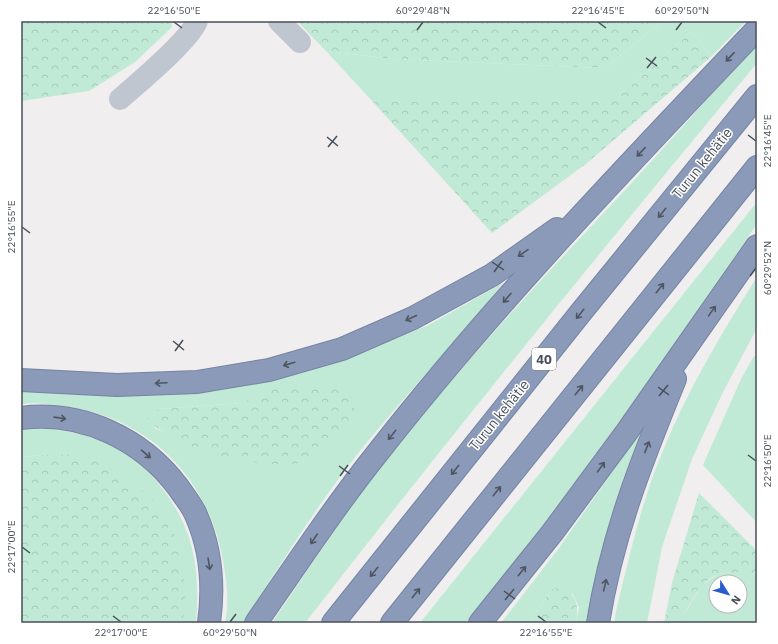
<svg xmlns="http://www.w3.org/2000/svg" width="778" height="644" viewBox="0 0 778 644" font-family="'IBM Plex Sans',sans-serif">
<defs>
<pattern id="forest-crowns" width="20" height="18" patternUnits="userSpaceOnUse"><rect width="20" height="18" fill="#c0ead6"/><path d="M2 6a3 3 0 1 1 6 0M12 15a3 3 0 1 1 6 0" fill="none" stroke="#a6caba"/></pattern>
</defs>
<rect width="100%" height="100%" fill="#f0eeee"/>
<g fill="#c0ead6" fill-rule="evenodd">
<path d="M663,21H746L712,56L691,32L613,102H373L326,51L393,59L605,68Z"/>
<path d="M757,42V63C603,248 452,434 305,623H272C309,568 346,511 388,458C461,364 544,277 625,190C670,142 713,92 757,42Z"/>
<path d="M757,202V224C664,360 570,495 466,623H420Z"/>
<path d="M757,277V328L723,392L692,459L662,547L647,623H614L616,611C629,558 641,503 662,453C687,391 721,334 757,277Z"/>
<path d="M503,283C447,354 382,418 329,492C299,534 271,579 243,623H225C229,603 227,585 224,566C211,484 157,424 76,408C58,405 39,402 21,404V388L100,395L177,394L272,377L389,340L427,326ZM242,403L173,437L155,428L159,409Z"/>
<path d="M754,356H757V523L703,465L741,379Z"/>
<path d="M51,428C73,432 95,437 115,447C150,464 183,510 192,548C198,573 198,598 196,623H181C188,595 182,571 177,543L44,455L21,457V430Z"/>
<path d="M641,431L617,496L605,543L590,623H576L579,608L573,594L551,590L529,623H501L559,548Z"/>
<path d="M737,571L757,574V623H681V619L702,585L719,574ZM716,582H740V606H716Z"/>
</g>
<g fill="url(#forest-crowns)">
<path d="M21,21H171L172,27L135,62L89,91L21,101Z"/>
<path d="M297,21H663L605,68L393,59L326,51Z"/>
<path d="M691,32L712,56L587,163L492,233L373,102H613Z"/>
<path d="M323,385C329,387 340,388 346,392C374,414 323,456 302,462C280,469 218,458 195,449C179,444 157,430 147,418L159,409L242,403L283,386Z"/>
<path d="M44,455C56,455 70,454 81,456C108,463 149,492 165,514C178,532 187,583 185,605C185,611 183,617 181,623H21V457Z"/>
<path d="M699,493L757,551V574C708,567 704,580 681,619V623H664L672,583Z"/>
<path d="M564,586C577,597 579,607 576,623H529L551,590Z"/>
</g>
<g fill="none" stroke-linecap="round" stroke-linejoin="round">
<g stroke="#7585a4" stroke-width="24">
<g id="highway">
<path d="M21,380L117,385L197,382L269,370L342,349L413,318L492,275L557,229"/>
<path d="M21,418C82,410 142,439 178,487C184,496 192,505 196,515C211,549 214,587 209,623"/>
<path d="M256,623C296,565 335,506 379,451C496,302 627,166 757,29"/>
<path d="M333,623L582,311L757,96"/>
<path d="M392,623L757,167"/>
<path d="M480,623L552,533L626,433L757,246"/>
<path d="M598,623C612,535 642,460 675,379"/>
</g>
</g>
<g stroke="#c0c6cf" stroke-width="22">
<path d="M279,21L300,42"/>
<path d="M120,99C138,83 189,41 197,21"/>
</g>
<use href="#highway" stroke="#8a9ab8" stroke-width="22"/>
</g>
<defs><path id="oneway-shaft" d="M-6 0H5M1.5-3L5.5 0L1.5 3" fill="none" stroke-width="1.6" stroke-linecap="round" stroke-linejoin="round"/></defs>
<g stroke="#4f5662">
<use href="#oneway-shaft" transform="translate(730 57) rotate(133)"/>
<use href="#oneway-shaft" transform="translate(641 152) rotate(133)"/>
<use href="#oneway-shaft" transform="translate(662 213) rotate(129)"/>
<use href="#oneway-shaft" transform="translate(523 253) rotate(145)"/>
<use href="#oneway-shaft" transform="translate(660 288) rotate(-51)"/>
<use href="#oneway-shaft" transform="translate(507 298) rotate(131)"/>
<use href="#oneway-shaft" transform="translate(712 311) rotate(-55)"/>
<use href="#oneway-shaft" transform="translate(580 314) rotate(129)"/>
<use href="#oneway-shaft" transform="translate(411 318) rotate(155)"/>
<use href="#oneway-shaft" transform="translate(289 364) rotate(164)"/>
<use href="#oneway-shaft" transform="translate(161 383) rotate(177)"/>
<use href="#oneway-shaft" transform="translate(579 390) rotate(-51)"/>
<use href="#oneway-shaft" transform="translate(60 418) rotate(8)"/>
<use href="#oneway-shaft" transform="translate(392 435) rotate(129)"/>
<use href="#oneway-shaft" transform="translate(647 447) rotate(-69)"/>
<use href="#oneway-shaft" transform="translate(146 454) rotate(41)"/>
<use href="#oneway-shaft" transform="translate(601 467) rotate(-54)"/>
<use href="#oneway-shaft" transform="translate(455 470) rotate(129)"/>
<use href="#oneway-shaft" transform="translate(497 491) rotate(-51)"/>
<use href="#oneway-shaft" transform="translate(314 539) rotate(124)"/>
<use href="#oneway-shaft" transform="translate(209 564) rotate(81)"/>
<use href="#oneway-shaft" transform="translate(522 571) rotate(-51)"/>
<use href="#oneway-shaft" transform="translate(374 572) rotate(129)"/>
<use href="#oneway-shaft" transform="translate(605 585) rotate(-77)"/>
<use href="#oneway-shaft" transform="translate(416 593) rotate(-51)"/>
</g>
<path fill="none" stroke="#484f59" stroke-width="1.5" d="M174,22L182,28M598,22L606,28M417,30L423,22M676,30L682,22M646,58L657,66M647,68L656,57M748,135L756,141M327,137L338,146M328,147L337,136M22,227L30,233M492,262L504,270M494,272L502,261M750,276L756,268M173,341L184,350M175,351L183,340M658,387L669,395M659,396L668,385M748,455L756,461M339,466L350,474M340,476L348,465M22,547L30,553M504,591L515,599M505,600L514,589M113,616L121,622M538,616L546,622M230,622L236,614"/>
<g text-anchor="middle" dominant-baseline="central" stroke-width="3" stroke-linejoin="round" paint-order="stroke">
<rect fill="#fff" stroke="#7f848b" stroke-width="1" x="532" y="348" width="24" height="22" rx="3"/>
<g font-size="13" font-weight="bold" fill="#484f59">
<text x="544" y="359">40</text>
</g>
<g font-size="14" fill="#484f59" stroke="#fff">
<text transform="translate(702 163) rotate(-51)">Turun kehätie</text>
<text transform="translate(499 415) rotate(-51)">Turun kehätie</text>
</g>
</g>
<rect width="778" height="644" fill="none" stroke="#ffffff" stroke-width="44"/>
<g transform="translate(728 594) rotate(127)"><circle r="19" fill="#ffffff" stroke="#b6b9bd"/>
<path d="M0-3L7 15L0 10L-7 15Z" fill="#2a5cce"/>
<text y="-6" font-size="11" font-weight="bold" text-anchor="middle" fill="#484f59">N</text>
</g>
<rect x="22" y="22" width="734" height="600" fill="none" stroke="#484f59" stroke-width="1.5"/>
<g font-size="10" text-anchor="middle" fill="#484f59">
<text x="174" y="14">22°16'50"E</text>
<text x="423" y="14">60°29'48"N</text>
<text x="598" y="14">22°16'45"E</text>
<text x="682" y="14">60°29'50"N</text>
<text transform="translate(767 141) rotate(-90)" y="4">22°16'45"E</text>
<text transform="translate(11 227) rotate(-90)" y="4">22°16'55"E</text>
<text transform="translate(767 268) rotate(-90)" y="4">60°29'52"N</text>
<text transform="translate(767 461) rotate(-90)" y="4">22°16'50"E</text>
<text transform="translate(11 547) rotate(-90)" y="4">22°17'00"E</text>
<text x="121" y="636">22°17'00"E</text>
<text x="230" y="636">60°29'50"N</text>
<text x="546" y="636">22°16'55"E</text>
</g>
</svg>
